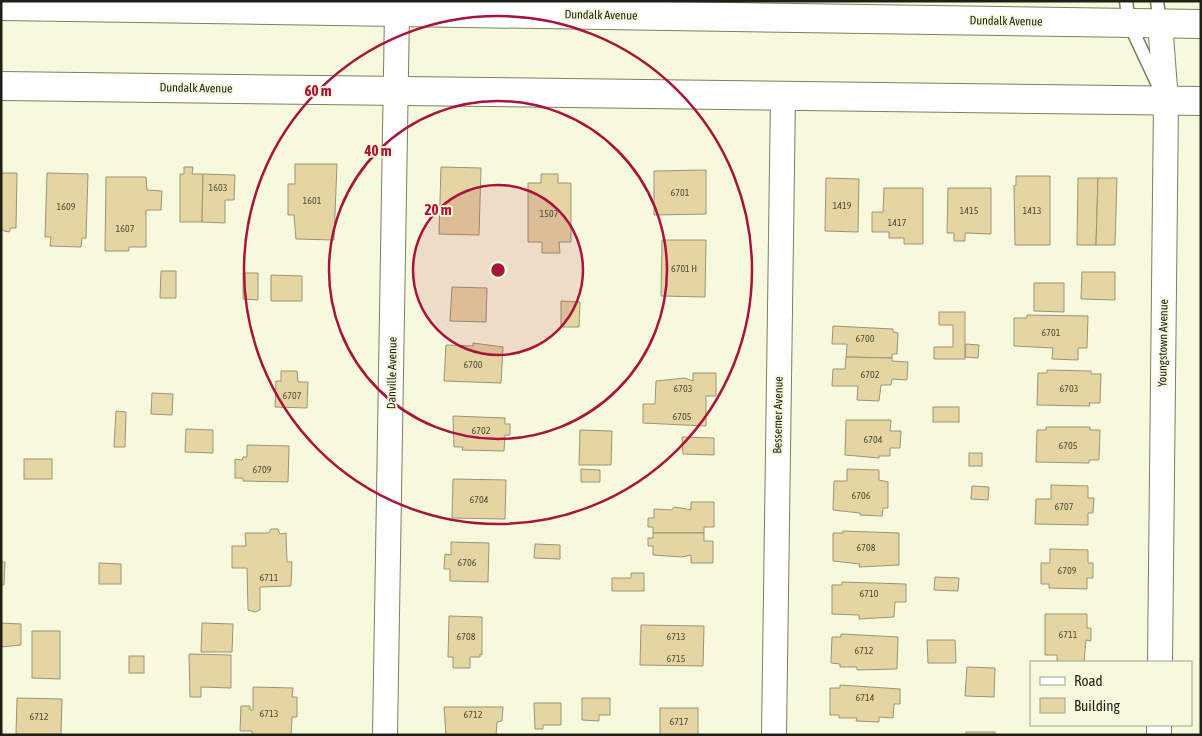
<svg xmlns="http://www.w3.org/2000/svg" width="1202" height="736" viewBox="0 0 1202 736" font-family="'Asap Condensed',sans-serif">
<rect width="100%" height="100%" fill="#f6f9db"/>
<g fill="#e4d5a3" stroke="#9c9479">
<path d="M295,164H337L334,240L296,239L294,215H288V184H295Z"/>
<path d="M184,167H193L192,174H203L202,222H180V174H184Z"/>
<path d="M441,167L481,168L479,235L439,234Z"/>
<path d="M706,170V214L654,215V171Z"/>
<path d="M1,173H17L16,228H11L9,232L4,231L1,228Z"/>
<path d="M47,173L88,174L86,238H82L81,247L50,246L51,237H45Z"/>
<path d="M203,174L235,175L234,200H225V223L202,222Z"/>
<path d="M541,174H558V183H571V242H559L560,253H542V242H528V183H541Z"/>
<path d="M1016,176H1050V245H1015L1014,186L1016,185Z"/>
<path d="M106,177H146L147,190L162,191L161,210H146V247H129V251H105Z"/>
<path d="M826,178L859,179L858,232L825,231Z"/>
<path d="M1078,178H1098L1096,245H1077Z"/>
<path d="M1098,178H1117L1115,245H1096Z"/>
<path d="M884,188H923V244H904V238H889V232H872V212H883Z"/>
<path d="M948,188H991V234L965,233V241H954V233H947Z"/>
<path d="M662,240H706L705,297L661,296Z"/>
<path d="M161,271H176V298H160Z"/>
<path d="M1082,272H1115V300L1081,299Z"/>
<path d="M243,273H258V300L243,299Z"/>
<path d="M271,275L302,276V301H271Z"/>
<path d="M1034,283H1064V312L1034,311Z"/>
<path d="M452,287L487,288L486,322L450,321Z"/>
<path d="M561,301L580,302L579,327H561Z"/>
<path d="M939,312H965V359H934V347H953V325H939Z"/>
<path d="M1027,315L1088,316L1087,348H1078V360L1052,359L1053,348L1014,346V318H1027Z"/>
<path d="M833,326L893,329V332L898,333L897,354H892V358L846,357L847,344H832Z"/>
<path d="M473,343L503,347L501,383L444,381L446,345L473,346Z"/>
<path d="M966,344L979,345L978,358L965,357Z"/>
<path d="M846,357L892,358V361L908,362L907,380L892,379L891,385H881L879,401L857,400L858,386H832L833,369H845Z"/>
<path d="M1047,370L1091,371V374H1101L1100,403H1089L1090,406L1037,405L1038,373H1047Z"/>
<path d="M281,371H297L298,382H308L307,408L275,407L276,381H281Z"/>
<path d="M693,373H716V396H706V426L643,423V404H655L656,381L685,378L693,381Z"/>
<path d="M152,393L173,394L172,415L151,414Z"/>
<rect x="933" y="407" width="26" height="15"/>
<path d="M116,411L126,412L125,447H114Z"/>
<path d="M453,416L505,418V424H510V435H505L504,451L462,450L463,447H454Z"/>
<path d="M846,420H891L890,431H901L900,448H890V456H879V458L845,455Z"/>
<path d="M1046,427H1090V430H1100L1099,460H1089V463L1036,462L1037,430H1046Z"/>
<path d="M186,429L213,430V453L185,452Z"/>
<path d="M580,430L612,431L611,465H579Z"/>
<path d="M682,437L714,438V455L683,454Z"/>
<path d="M247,445L289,446L288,482L243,481V478H235V459L242,460L243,457H247Z"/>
<rect x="969" y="453" width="13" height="13"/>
<rect x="24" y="459" width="28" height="20"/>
<path d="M581,469L600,470V482H581Z"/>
<path d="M847,469L879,470V480L888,482V508H883L882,516L860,515V513L833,510L834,481H847Z"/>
<path d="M453,479L506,480L505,519L452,518Z"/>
<path d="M1051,485L1088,486V498H1094L1093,513H1088V525L1035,524L1036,499H1051Z"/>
<path d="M972,486L989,487L988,500L971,499Z"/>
<path d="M691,502H714V527H704V533H653V527H648V518H654V509L671,510L675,507L691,510Z"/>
<path d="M271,529H278L280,534L286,533L287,562H292L291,586L260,587V610L255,612L248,610L247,568H232V546H246L245,533H269Z"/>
<path d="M843,531L899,533V565L859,567L860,564L833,561V533H843Z"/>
<path d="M653,533H704V541H713V563H691V555L682,557L653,555V546H648V538H653Z"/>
<path d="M451,542L489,543L488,582L450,581V569H444L445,554L451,555Z"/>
<path d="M535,544L560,545V559L534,558Z"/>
<path d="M1050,549L1088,550V563H1093V578H1087V589L1049,588V584H1041V563H1050Z"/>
<path d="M1,562H5L4,585H1Z"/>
<path d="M99,563L121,564V584H99Z"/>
<path d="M631,573H644V591H612V578H631Z"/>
<path d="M935,577L959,578L958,591L934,590Z"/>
<path d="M842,582L906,584V602H895L894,617L859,619V615L832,614V585H842Z"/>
<path d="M1045,614H1087V628H1091V641L1086,640L1084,662H1057V655H1045Z"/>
<path d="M449,616L482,617V655L480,654V657H470V668H453V657H448Z"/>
<path d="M1,623L21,624V645L1,647Z"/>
<path d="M202,623L233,624L232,652H201Z"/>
<path d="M641,625L704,626L703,666L640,665Z"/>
<path d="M32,631H60V679L32,678Z"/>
<path d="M841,634L898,637L897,669L857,670V667H840V664L831,663L832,637H841Z"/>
<path d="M927,640H955L956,663H928Z"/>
<path d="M189,654L231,655V688L201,687V697H190Z"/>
<rect x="129" y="656" width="15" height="17"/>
<path d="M967,667L995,668L994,697L965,696Z"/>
<path d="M840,685L900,689V704H894L893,718L879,717V722L856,721L857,718H839V715H830V688H840Z"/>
<path d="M253,687L293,688L292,697H297V717H292L291,735H252V731H240L241,706H250V710H253Z"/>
<path d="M17,698L62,699L61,734H16Z"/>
<path d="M582,698H610V715H599V721L582,720Z"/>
<path d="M534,703H561V725H543V729H535Z"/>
<path d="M444,707H503L502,721L497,722L496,735H446Z"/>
<rect x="660" y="708" width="38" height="27"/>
<rect x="966" y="732" width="29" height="3"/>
</g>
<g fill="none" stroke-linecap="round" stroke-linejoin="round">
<g stroke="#7c7f64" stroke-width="15">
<g id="service">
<path d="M1126,1L1129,23L1159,87"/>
<path d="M1157,1L1160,23"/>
</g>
</g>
<g stroke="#7c7f64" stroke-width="26">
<g id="minor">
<path d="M1160,662L1166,101L1160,23"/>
<path d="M385,735L397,12"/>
<path d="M774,735L783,96"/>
<path d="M1159,735V725"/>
</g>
</g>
<g stroke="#7c7f64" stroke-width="30">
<g id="primary">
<path d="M1,6L1201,24"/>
<path d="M1,86L1201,101"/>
</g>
</g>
<use href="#service" stroke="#fff" stroke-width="12"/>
<use href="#minor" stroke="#fff" stroke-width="24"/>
<use href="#primary" stroke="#fff" stroke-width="28"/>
</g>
<circle cx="498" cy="270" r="85" fill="#a9123b" fill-opacity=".12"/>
<g fill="none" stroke="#a9123b" stroke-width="2.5">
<circle cx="498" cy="270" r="85"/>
<circle cx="498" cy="270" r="169"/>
<circle cx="498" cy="270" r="254"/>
</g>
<g text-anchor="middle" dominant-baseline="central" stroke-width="4" stroke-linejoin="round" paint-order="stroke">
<g font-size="10" fill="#504d38">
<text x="218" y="187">1603</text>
<text x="680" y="192">6701</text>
<text x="312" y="200">1601</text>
<text x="842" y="205">1419</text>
<text x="66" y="206">1609</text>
<text x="969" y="210">1415</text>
<text x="1032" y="210">1413</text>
<text x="549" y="213">1507</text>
<text x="897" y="222">1417</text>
<text x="125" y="228">1607</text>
<text x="684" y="268">6701 H</text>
<text x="1051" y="332">6701</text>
<text x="865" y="338">6700</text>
<text x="473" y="364">6700</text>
<text x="870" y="374">6702</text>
<text x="683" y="388">6703</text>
<text x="1069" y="388">6703</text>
<text x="292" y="395">6707</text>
<text x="682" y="416">6705</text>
<text x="481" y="430">6702</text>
<text x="873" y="439">6704</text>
<text x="1068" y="445">6705</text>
<text x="262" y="469">6709</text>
<text x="861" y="495">6706</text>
<text x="479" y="499">6704</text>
<text x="1064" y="506">6707</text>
<text x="866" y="547">6708</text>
<text x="467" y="562">6706</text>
<text x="1067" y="570">6709</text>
<text x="269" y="577">6711</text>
<text x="869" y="593">6710</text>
<text x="1068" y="634">6711</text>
<text x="466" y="636">6708</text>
<text x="676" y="636">6713</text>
<text x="864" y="650">6712</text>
<text x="676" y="658">6715</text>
<text x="865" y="697">6714</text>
<text x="269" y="713">6713</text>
<text x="473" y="714">6712</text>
<text x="39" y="716">6712</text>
<text x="679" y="721">6717</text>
</g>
<g font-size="12" fill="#1f2015" stroke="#f6f9db">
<text transform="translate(601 15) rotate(1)">Dundalk Avenue</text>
<text transform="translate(1006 21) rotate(1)">Dundalk Avenue</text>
<text transform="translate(196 88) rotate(1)">Dundalk Avenue</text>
<text transform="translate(1163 343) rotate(-89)">Youngstown Avenue</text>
<text transform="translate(392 373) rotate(-89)">Danville Avenue</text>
<text transform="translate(778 415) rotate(-89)">Bessemer Avenue</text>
</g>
</g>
<circle cx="498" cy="270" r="8" fill="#a9123b" stroke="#f6f9db" stroke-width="2.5"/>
<g font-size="15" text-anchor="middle" font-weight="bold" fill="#a9123b" stroke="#f6f9db" stroke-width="4" stroke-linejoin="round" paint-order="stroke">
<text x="318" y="96">60 m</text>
<text x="378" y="156">40 m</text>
<text x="438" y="215">20 m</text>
</g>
<rect width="1202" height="736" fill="none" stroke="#1f2015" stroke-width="5"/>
<rect x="1030" y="661" width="162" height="65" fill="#f6f9db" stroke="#a0a28c"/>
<rect x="1040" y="677" width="25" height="8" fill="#ffffff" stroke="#a0a28c"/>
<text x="1074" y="686" font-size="15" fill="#1f2015">Road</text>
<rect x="1040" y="698" width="25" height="15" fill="#e4d5a3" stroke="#a0a28c"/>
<text x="1074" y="711" font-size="15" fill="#1f2015">Building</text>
</svg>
